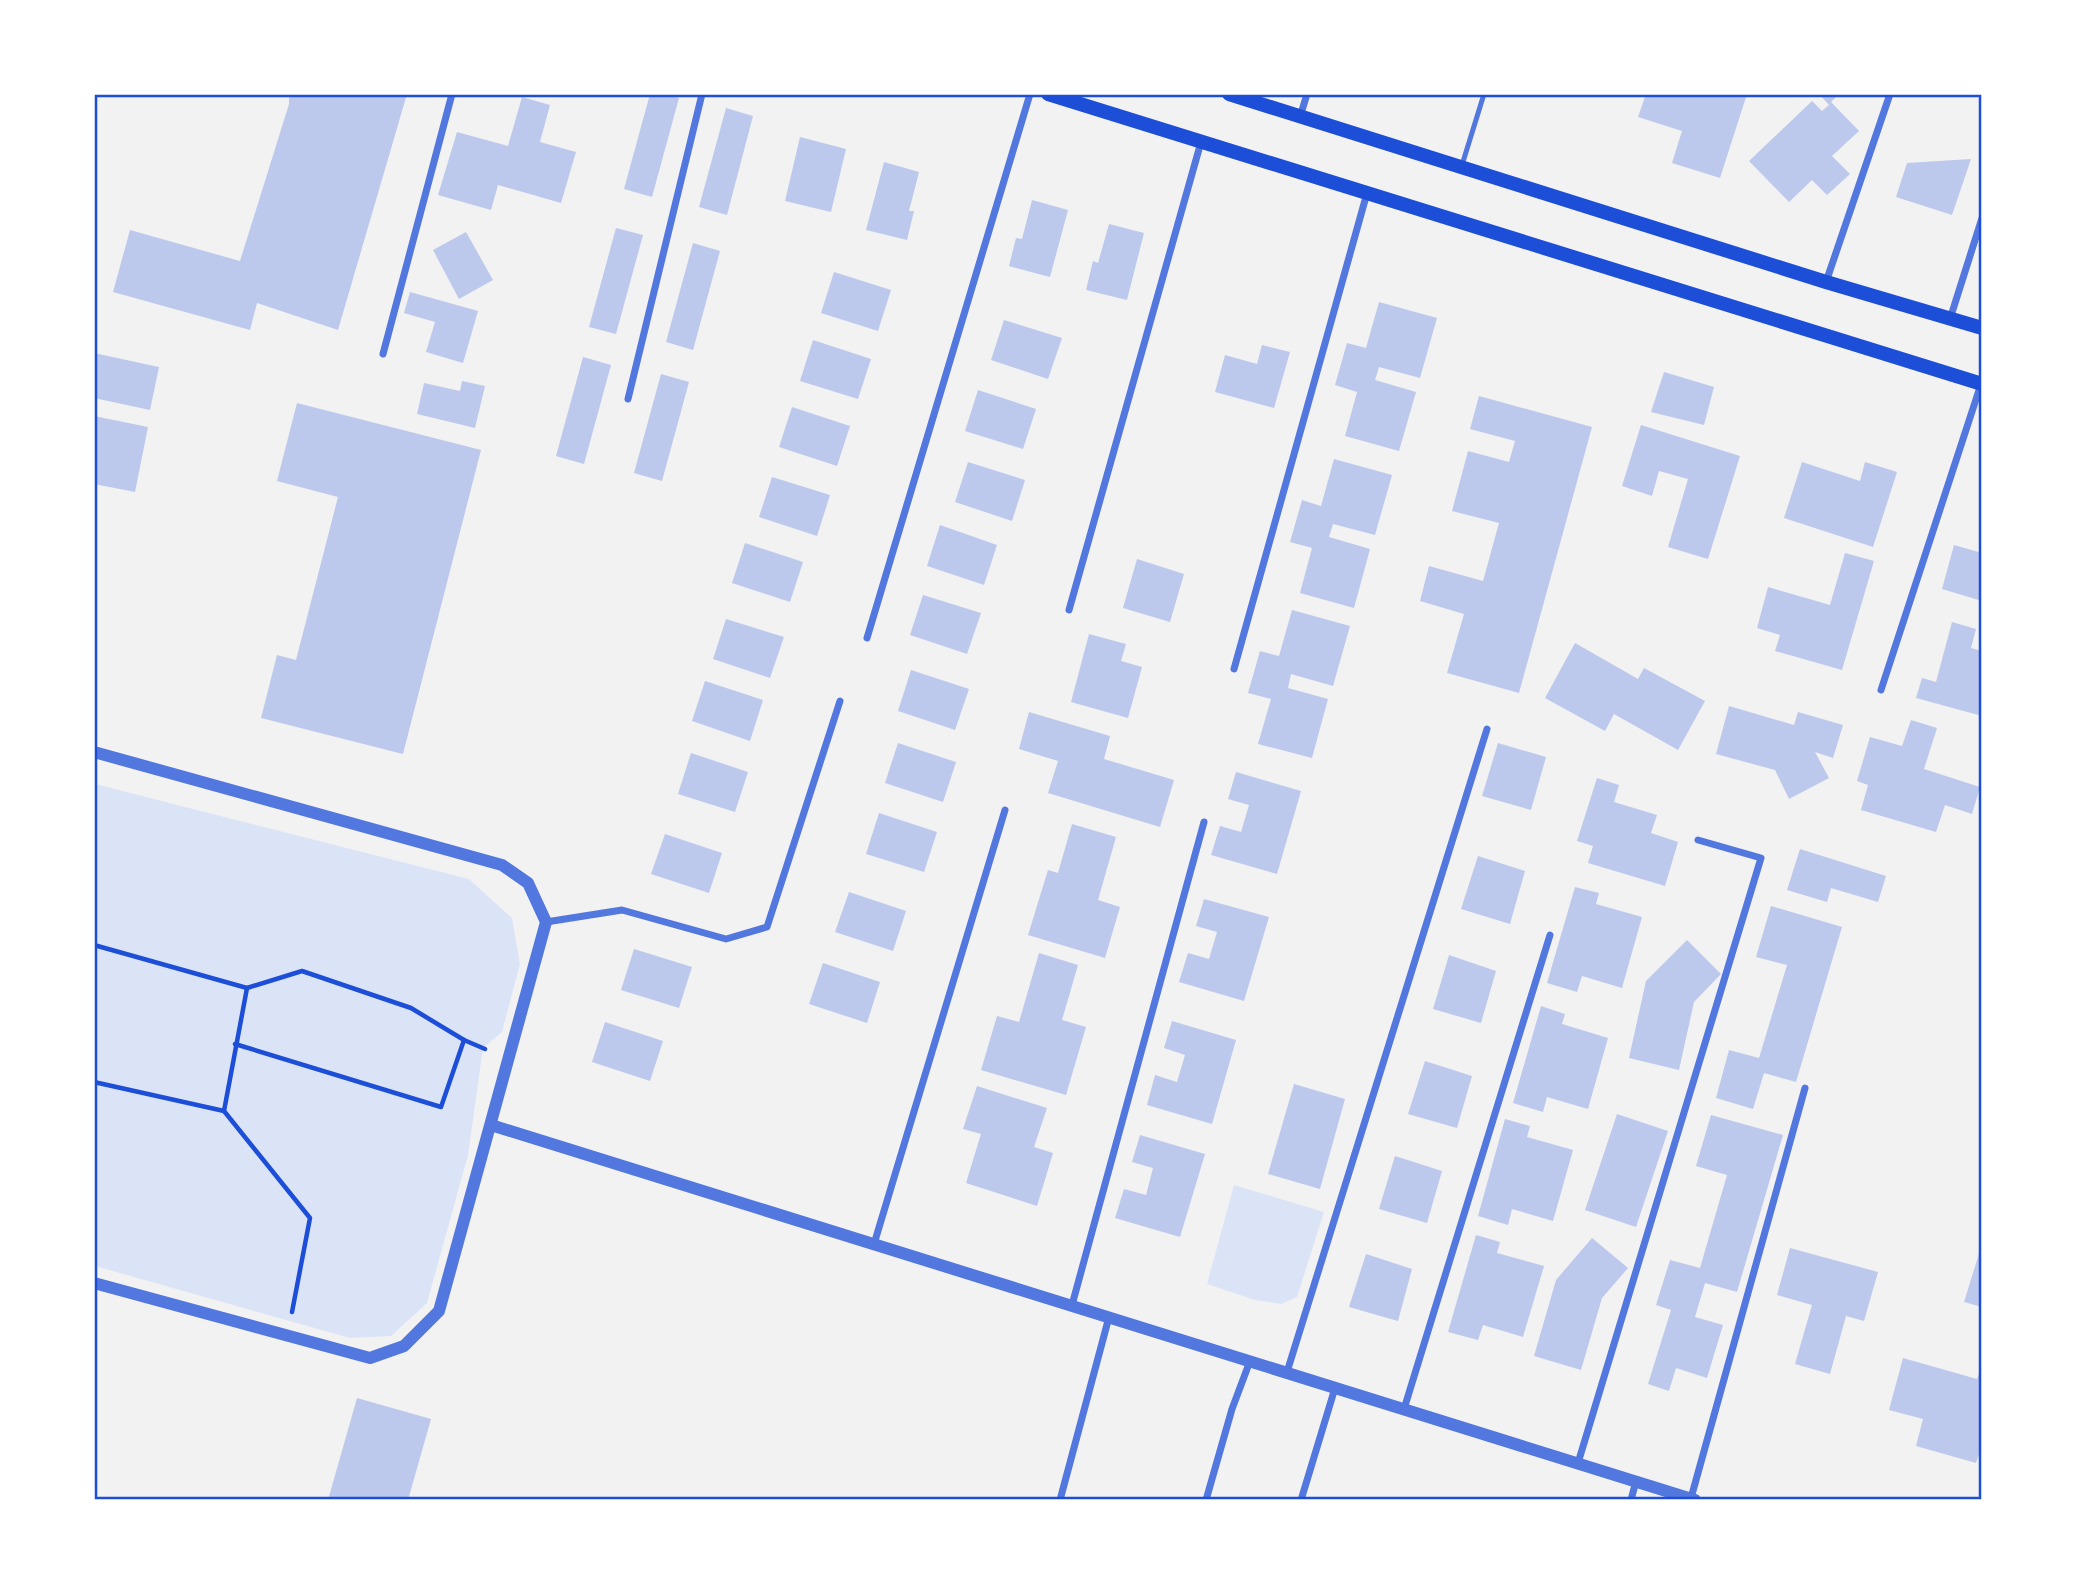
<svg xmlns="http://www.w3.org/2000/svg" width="2076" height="1594" viewBox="0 0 2076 1594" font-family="Ubuntu,sans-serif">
<rect width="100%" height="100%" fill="#f2f2f2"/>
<g fill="#dbe4f7">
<path d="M95,784L469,879L512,918L520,964L502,1032L483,1048L468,1155L427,1303L391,1336L350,1338L95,1266Z"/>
<path d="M1234,1185L1324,1212L1297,1297L1281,1304L1255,1300L1207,1284Z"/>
</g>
<g fill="#bdc9ec">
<path d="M289,94H407L338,330L257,303L250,330L113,292L130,230L240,261L289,104Z"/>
<path d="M650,94H665L679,98L652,197L624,189Z"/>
<path d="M1646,94H1747L1720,178L1672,163L1682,131L1638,117Z"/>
<path d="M1819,94H1839L1831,102L1859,131L1832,156L1850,174L1827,195L1812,180L1789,202L1749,161L1812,101L1822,111L1829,105Z"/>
<path d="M522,97L550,105L540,142L576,152L561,203L498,185L491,210L438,195L457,132L508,146Z"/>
<path d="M726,108L753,116L727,215L699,207Z"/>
<path d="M800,137L846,149L831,212L785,201Z"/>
<path d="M1971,159L1952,215L1896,197L1907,163Z"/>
<path d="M884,162L919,172L909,211H914L907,240L866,230Z"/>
<path d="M1032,200L1068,210L1050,277L1009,266L1016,238L1022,239Z"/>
<path d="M1109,224L1144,233L1127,300L1086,290L1093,261L1098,263Z"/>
<path d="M616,228L643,235L616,334L589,327Z"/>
<path d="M466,232L493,280L459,299L433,250Z"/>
<path d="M693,243L720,251L693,350L666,342Z"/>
<path d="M834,272L891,290L878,331L821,313Z"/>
<path d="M410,292L478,311L463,363L426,352L435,322L404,313Z"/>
<path d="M1379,302L1437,318L1420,378L1379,367L1375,380L1416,392L1399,451L1345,436L1357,392L1335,385L1347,343L1366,348Z"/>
<path d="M1004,320L1062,338L1048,379L991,360Z"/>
<path d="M813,340L871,359L858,399L800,381Z"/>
<path d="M1262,345L1290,352L1274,408L1215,392L1225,355L1257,364Z"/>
<path d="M94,353L159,367L150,410L94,398Z"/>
<path d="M583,357L611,365L584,464L556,456Z"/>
<path d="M1664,372L1714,387L1704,425L1651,412Z"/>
<path d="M661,374L689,382L662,481L634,473Z"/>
<path d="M462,381L485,386L475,428L417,414L424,383L460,391Z"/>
<path d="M978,390L1036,409L1023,449L965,431Z"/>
<path d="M1479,396L1592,427L1519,693L1447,673L1464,614L1420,601L1429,566L1483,581L1499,523L1452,511L1468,451L1509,462L1515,441L1470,429Z"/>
<path d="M297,403L481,450L403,754L261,718L277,655L296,660L338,497L277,481Z"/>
<path d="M792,407L850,426L837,466L779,447Z"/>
<path d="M94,416L148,427L135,492L94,484Z"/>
<path d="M1641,425L1740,456L1708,559L1668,547L1688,479L1659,471L1652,496L1622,486Z"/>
<path d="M1334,459L1392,475L1375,535L1333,524L1329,537L1370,549L1354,608L1300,593L1312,548L1290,542L1302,500L1321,506Z"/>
<path d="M968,462L1025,480L1012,521L955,502Z"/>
<path d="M1802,462L1860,481L1865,462L1897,472L1873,547L1784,518Z"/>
<path d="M772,477L830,495L817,536L759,517Z"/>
<path d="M940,525L997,545L984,585L927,566Z"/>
<path d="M745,543L803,562L790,602L732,583Z"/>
<path d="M1954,545L1982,553V601L1942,589Z"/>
<path d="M1845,553L1874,561L1842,670L1775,651L1780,635L1757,628L1768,587L1830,605Z"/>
<path d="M1137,559L1184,574L1170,622L1123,608Z"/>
<path d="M923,595L981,613L967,654L910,635Z"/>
<path d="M1292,610L1350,626L1333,686L1291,674L1288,688L1328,699L1312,758L1258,744L1271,699L1248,693L1260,651L1279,656Z"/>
<path d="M726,619L784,637L770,678L713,659Z"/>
<path d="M1952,622L1976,629L1971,648L1982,651V716L1916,698L1922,678L1936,682Z"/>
<path d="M1089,634L1126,644L1121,661L1142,667L1128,718L1071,702Z"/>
<path d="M1575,643L1638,679L1644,668L1705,701L1678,750L1614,714L1605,731L1545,698Z"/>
<path d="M911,670L969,689L955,730L898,711Z"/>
<path d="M705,681L763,700L750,741L692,721Z"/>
<path d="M1729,706L1794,725L1798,712L1843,725L1833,758L1815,752L1829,778L1789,799L1775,770L1716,754Z"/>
<path d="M1029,712L1110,736L1104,759L1174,780L1160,827L1048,793L1058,761L1019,749Z"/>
<path d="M1911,720L1937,728L1924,769L1980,787L1972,814L1945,805L1936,832L1861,810L1868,785L1857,781L1870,737L1902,746Z"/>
<path d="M898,743L956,762L943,802L885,783Z"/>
<path d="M1498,743L1546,757L1531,810L1482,796Z"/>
<path d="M691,753L748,772L735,812L678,794Z"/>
<path d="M1236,772L1301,791L1277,874L1211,855L1220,826L1241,832L1249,805L1228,799Z"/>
<path d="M1597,778L1619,785L1614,802L1657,815L1651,833L1678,842L1665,886L1588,863L1593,846L1577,841Z"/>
<path d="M879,813L937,832L924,872L866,854Z"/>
<path d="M1072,824L1116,837L1098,900L1120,907L1105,958L1028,935L1048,870L1058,873Z"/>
<path d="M665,834L722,853L709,893L651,874Z"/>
<path d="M1800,849L1886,876L1878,902L1831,888L1827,902L1787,890Z"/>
<path d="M1478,856L1525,871L1510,924L1461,909Z"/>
<path d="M1575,887L1599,893L1596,904L1642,917L1622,988L1582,976L1577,992L1547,983Z"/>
<path d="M849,892L906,911L893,951L835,932Z"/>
<path d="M1204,899L1269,917L1244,1001L1179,982L1188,953L1209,959L1217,932L1196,926Z"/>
<path d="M1771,906L1842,927L1796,1082L1764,1073L1753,1109L1716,1098L1729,1050L1759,1058L1787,965L1756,957Z"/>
<path d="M1687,940L1721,974L1694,1002L1679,1070L1629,1058L1646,981Z"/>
<path d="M634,949L692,967L679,1008L621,990Z"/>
<path d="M1039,953L1078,965L1062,1020L1086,1027L1066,1095L981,1070L997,1016L1019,1022Z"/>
<path d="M1449,955L1496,971L1481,1023L1433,1009Z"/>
<path d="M823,963L880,982L867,1023L809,1004Z"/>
<path d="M1541,1006L1565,1014L1562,1024L1608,1038L1588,1109L1547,1097L1543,1112L1513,1103Z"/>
<path d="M1172,1021L1236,1040L1212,1124L1147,1105L1155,1075L1177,1082L1185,1055L1164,1048Z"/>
<path d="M605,1022L663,1041L650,1081L592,1062Z"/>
<path d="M1425,1061L1472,1076L1457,1128L1408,1114Z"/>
<path d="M1294,1084L1345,1099L1320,1189L1268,1174Z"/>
<path d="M977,1086L1047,1108L1034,1147L1053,1153L1037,1206L966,1183L981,1134L963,1129Z"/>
<path d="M1617,1114L1668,1131L1636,1227L1585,1210Z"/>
<path d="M1711,1115L1783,1135L1737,1292L1705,1283L1695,1317L1723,1325L1707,1378L1676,1368L1669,1391L1648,1384L1671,1310L1656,1305L1670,1260L1700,1268L1727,1175L1696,1166Z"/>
<path d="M1505,1119L1530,1126L1527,1137L1573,1150L1553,1221L1512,1209L1508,1225L1478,1216Z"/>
<path d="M1140,1135L1205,1154L1180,1237L1115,1218L1124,1189L1146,1195L1153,1168L1132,1162Z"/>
<path d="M1395,1156L1442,1171L1427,1223L1379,1209Z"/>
<path d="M1476,1235L1500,1242L1497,1253L1544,1266L1523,1337L1483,1325L1478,1340L1448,1332Z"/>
<path d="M1592,1238L1628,1268L1602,1298L1581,1370L1534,1356L1556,1280Z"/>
<path d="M1982,1244V1307L1964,1302Z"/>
<path d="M1790,1248L1878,1272L1864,1321L1846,1316L1830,1374L1795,1364L1812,1305L1777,1295Z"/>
<path d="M1366,1254L1412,1269L1398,1321L1349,1307Z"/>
<path d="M1903,1358L1977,1379L1982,1366V1445L1976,1463L1916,1446L1923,1419L1889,1410Z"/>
<path d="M357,1398L431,1419L408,1500H328Z"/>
</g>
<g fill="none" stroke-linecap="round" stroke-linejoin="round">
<g stroke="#1d4ed8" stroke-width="4.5">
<path d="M94,945L247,988L224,1111L94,1082"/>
<path d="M247,988L302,971L411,1008L464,1040L485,1049"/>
<path d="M235,1044L441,1107L464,1040"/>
<path d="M224,1111L310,1218L292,1312"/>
</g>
<path stroke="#5277de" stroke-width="5" d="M1462,165L1484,94"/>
<g stroke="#5277de" stroke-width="7">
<path d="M1300,117L1307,94"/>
<path d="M1826,282L1890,94"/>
<path d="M1950,319L1982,218"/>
<path d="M383,354L452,94"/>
<path d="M628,399L702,94"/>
<path d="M1069,610L1201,142"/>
<path d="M867,638L1030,94"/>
<path d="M1234,669L1367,193"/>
<path d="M1881,690L1981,384"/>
<path d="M546,922L622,910L726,939L767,927L840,701"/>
<path d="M874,1244L1005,810"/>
<path d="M1072,1305L1204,822"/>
<path d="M1287,1372L1487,729"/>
<path d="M1404,1409L1550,935"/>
<path d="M1578,1463L1761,858L1698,840"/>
<path d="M1691,1498L1805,1088"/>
<path d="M1060,1500L1109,1317"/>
<path d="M1206,1500L1232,1409L1250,1361"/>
<path d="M1301,1500L1335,1388"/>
<path d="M1631,1500L1636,1481"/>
</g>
<g stroke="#5277de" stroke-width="12">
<path d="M94,752L502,865L528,883L546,922L439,1311L404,1346L370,1358L94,1283"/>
<path d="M491,1125L1695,1500"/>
</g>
<g stroke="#1d4ed8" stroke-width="14">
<path d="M1048,94L1982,384"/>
<path d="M1229,94L1826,282L1982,328"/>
</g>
</g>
<rect width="2076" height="1594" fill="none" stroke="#ffffff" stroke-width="192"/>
<rect x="96" y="96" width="1884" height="1402" fill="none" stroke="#1d4ed8" stroke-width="2.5"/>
</svg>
